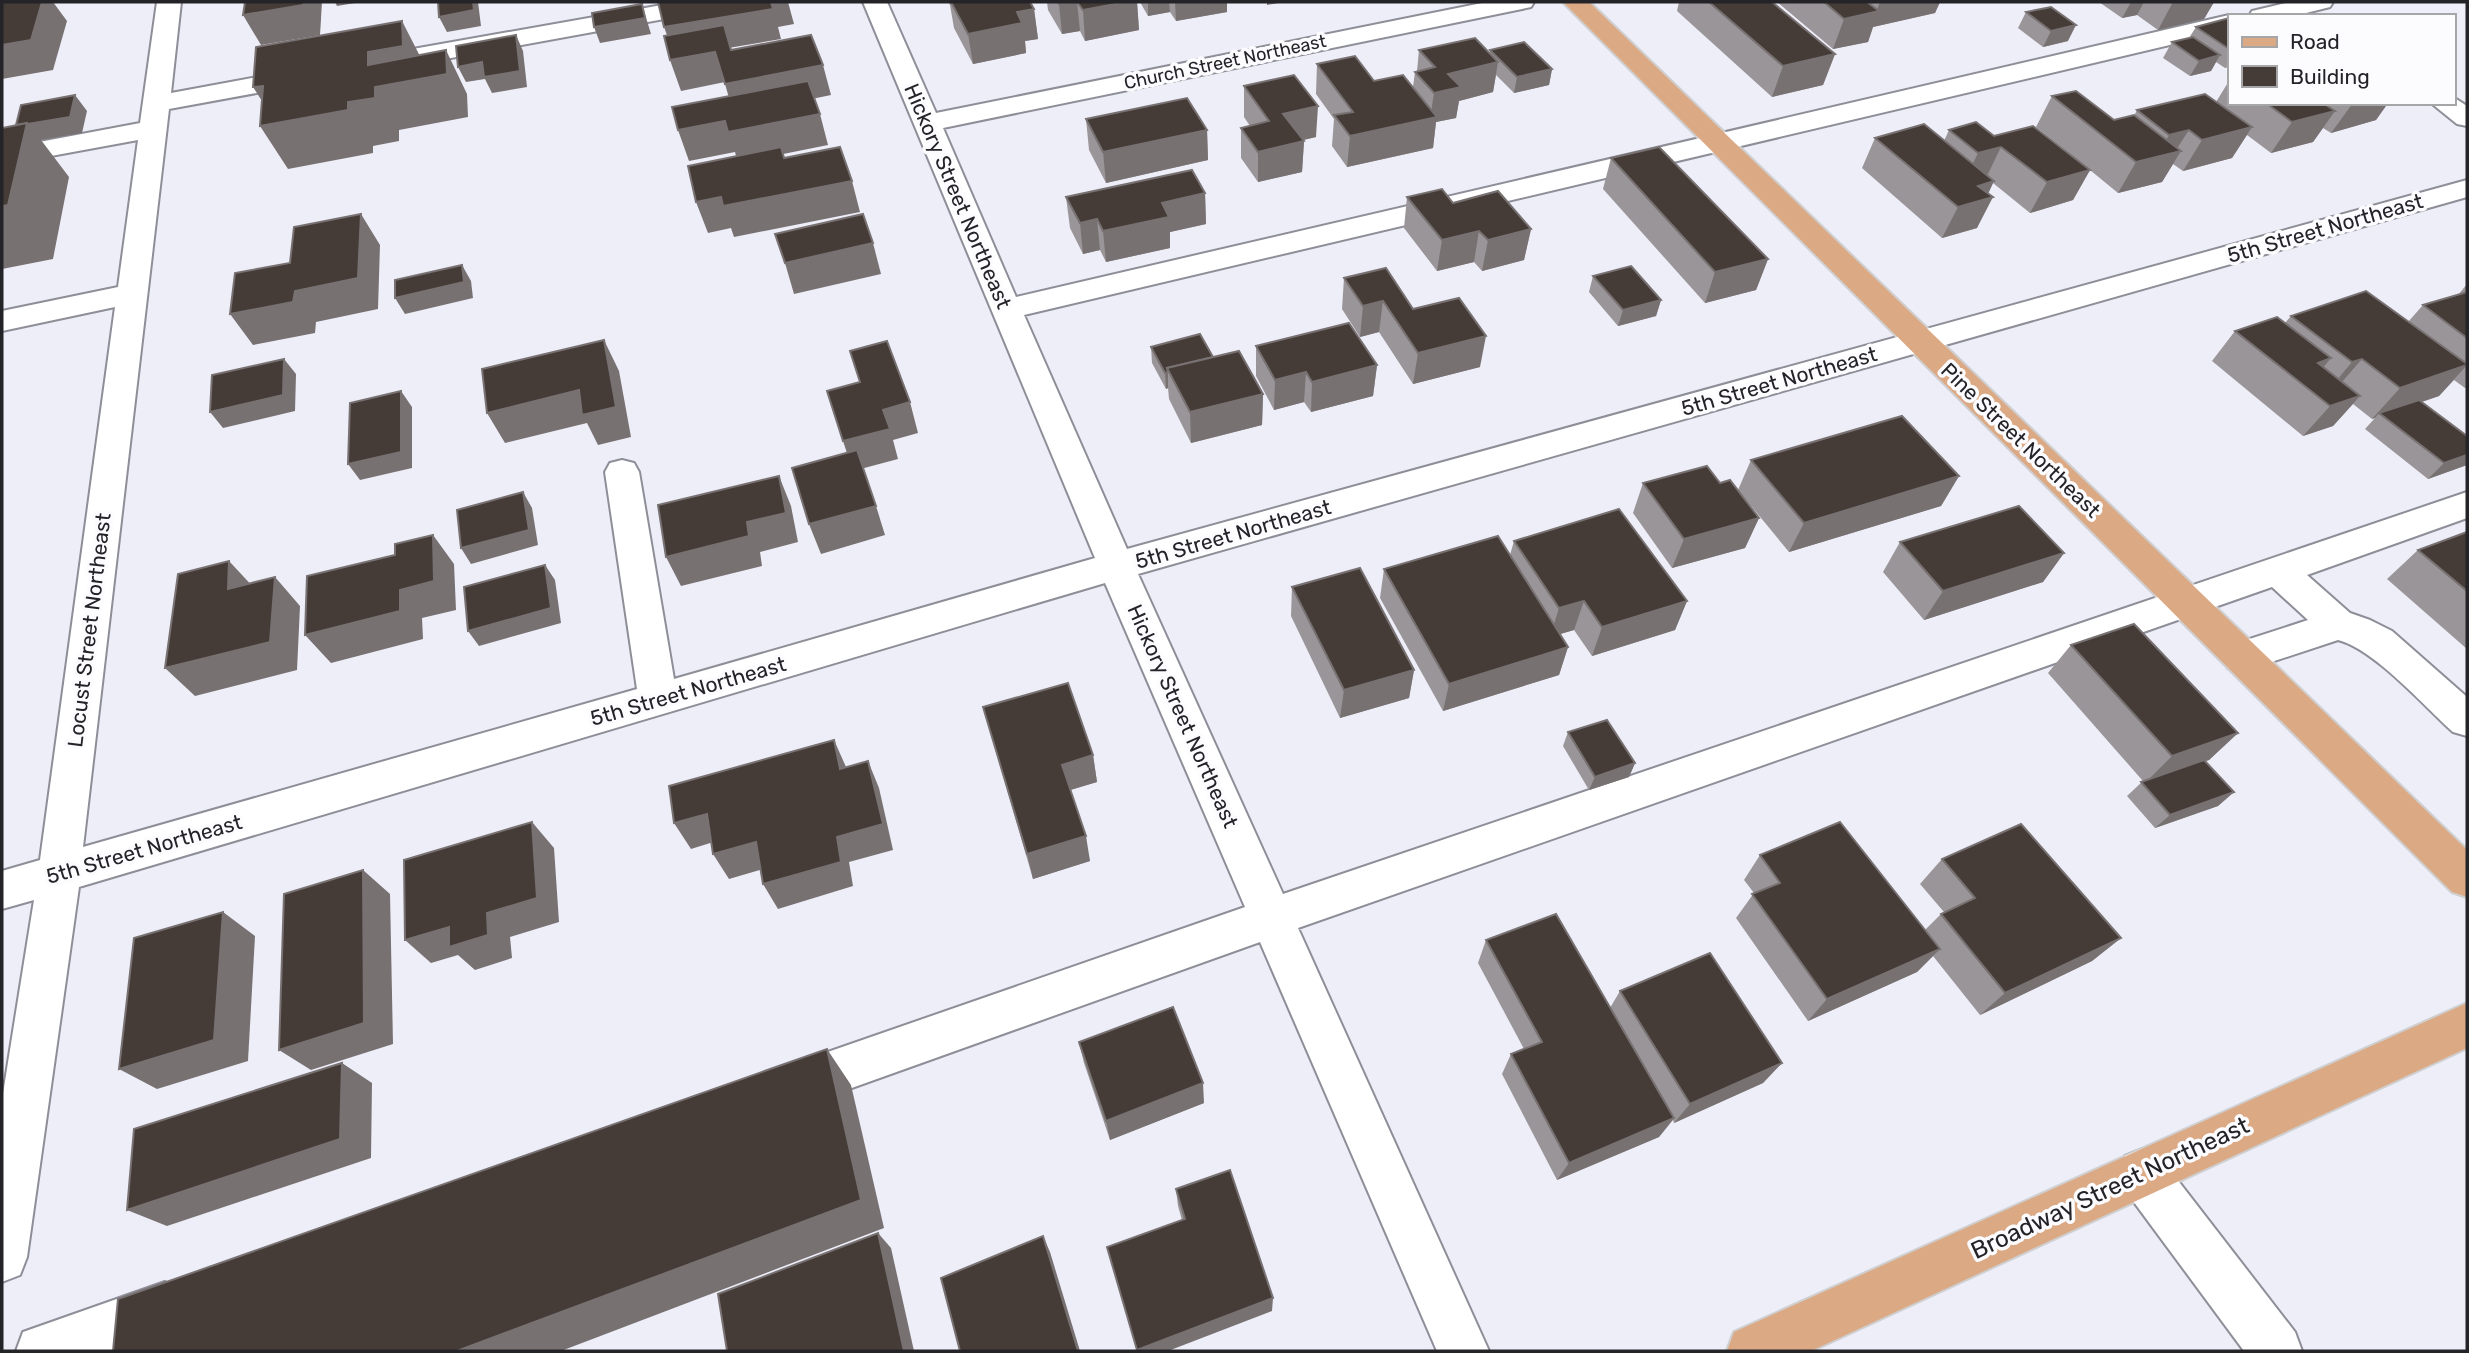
<svg xmlns="http://www.w3.org/2000/svg" width="2469" height="1353" viewBox="0 0 2469 1353" font-family="Rubik,sans-serif">
<rect width="100%" height="100%" fill="#eeeef9"/>
<g fill="none" stroke-linecap="round" stroke-linejoin="round">
<g stroke="#8e8e98" stroke-width="4">
<g id="minor">
<path d="M157,2H181L171,93L306,68L315,70L319,76L315,82L306,84L169,109L83,847L637,689L605,472L610,463L622,460L634,463L639,472L674,679L1095,558L863,2H887L936,113L1487,2H1534L1531,7L1522,9L943,128L1016,297L2229,15L2230,16L2229,31L1024,315L1127,549L2467,180V197L1138,574L1283,894L2467,492V518L2307,575L2350,613L2370,620L2392,631L2467,697V736L2453,732C2424,706 2374,649 2338,640L2241,672L2228,668L2222,657L2228,646L2308,620L2272,587L1298,928L1489,1351H1437L1260,942L793,1109L776,1102L770,1086L776,1070L1245,907L1105,583L79,887L27,1257L20,1275L2,1282V1100L34,900L2,909V871L40,860L115,307L2,331V311L118,287L138,140L2,165V149L140,123Z"/>
<path d="M679,2H731L728,7L719,9L396,68L387,65L383,60L387,55L396,52Z"/>
<path d="M2290,2H2333L2330,7L2294,16H2249L2252,11Z"/>
<path d="M2453,97L2467,106V126L2457,124L2431,103H2453Z"/>
<path d="M2142,1149L2159,1156L2295,1332L2302,1351H2244L2125,1190L2118,1173L2125,1156Z"/>
<path d="M165,1282L183,1290L191,1308L183,1326L115,1351H16L23,1332Z"/>
</g>
</g>
<g stroke="#cfcfd0" stroke-width="4">
<g id="major">
<path d="M1563,2H1589L2467,850V897L2452,892Z"/>
<path d="M2467,1003V1048L1811,1351H1727L1734,1332Z"/>
</g>
</g>
<use href="#minor" fill="#fff" fill-rule="evenodd"/>
<use href="#major" fill="#dca985" fill-rule="evenodd"/>
</g>
<g fill="#9a9598">
<path d="M948,2H1030L1034,9L1038,39L1025,41L1026,53L973,64L954,28L950,5Z"/>
<path d="M1047,2H1137L1139,30L1085,41L1080,31L1062,34L1048,10Z"/>
<path d="M1140,2H1227V12L1176,21L1170,12L1148,16Z"/>
<path d="M1679,2H1772L1835,54L1823,85L1772,97L1677,11Z"/>
<path d="M1777,2H1940L1935,13L1873,27L1868,42L1833,49Z"/>
<path d="M2099,2H2214L2204,19L2158,30L2137,15L2122,18Z"/>
<path d="M2026,12L2068,41L2043,47L2018,28Z"/>
<path d="M2229,18V67L2225,68L2216,62L2211,71L2190,76L2163,58L2172,42L2189,38L2196,27Z"/>
<path d="M1419,50L1490,53V50L1552,69L1549,85L1514,93L1496,75L1493,92L1459,101L1456,118L1436,122L1433,148L1347,167L1332,146L1334,119L1316,94L1317,64L1374,81L1413,87L1415,72L1417,71Z"/>
<path d="M2229,81V103H2388L2376,120L2331,133L2323,128L2313,142L2271,153L2247,135L2232,158L2183,171L2173,164L2162,182L2118,193L2090,170L2073,200L2030,213L1993,183L1988,194L1977,228L1942,238L1862,168L1875,138L1944,141L1949,130L1994,136L2069,153L2036,127L2052,96L2114,120L2134,116L2137,110L2216,102Z"/>
<path d="M1244,86L1316,137L1303,140L1304,141L1302,172L1258,182L1241,158V128L1250,126L1244,117Z"/>
<path d="M1086,119L1207,130L1208,160L1106,183L1089,150Z"/>
<path d="M1611,158L1768,259L1756,290L1705,303L1603,189Z"/>
<path d="M1205,193L1206,224L1170,232V248L1106,262L1100,250L1083,254L1070,228L1066,197Z"/>
<path d="M1407,197L1453,203L1531,229L1524,260L1482,271L1474,262L1437,271L1404,228Z"/>
<path d="M1593,276L1661,300L1656,316L1618,326L1589,292Z"/>
<path d="M1344,278L1413,309L1480,367L1413,384L1379,332L1360,337L1342,309Z"/>
<path d="M2467,284V388H2465L2454,380L2439,396L2422,402L2467,436V465L2428,479L2365,429L2375,418L2372,419L2353,404L2333,426L2303,436L2212,361L2235,331L2285,323L2291,316L2408,322L2423,305L2458,295Z"/>
<path d="M1256,346L1377,365L1373,396L1311,412L1304,402L1274,410L1256,376Z"/>
<path d="M1151,347L1213,357L1263,394L1262,425L1191,443L1169,399L1168,388L1166,389L1152,363Z"/>
<path d="M1751,460L1959,476L1941,506L1789,552L1738,490Z"/>
<path d="M1643,483L1759,518L1745,548L1672,568L1633,513Z"/>
<path d="M2467,532V649L2387,579L2418,550Z"/>
<path d="M1514,541L1687,601L1675,630L1592,656L1574,630L1560,634L1568,647L1559,675L1443,711L1380,598L1384,569L1510,555Z"/>
<path d="M1900,542L2064,553L2043,582L1924,620L1883,572Z"/>
<path d="M1292,587L1414,670L1409,698L1340,718L1291,616Z"/>
<path d="M2071,645L2238,733L2209,760L2205,761L2234,792L2218,806L2155,828L2127,796L2143,781L2048,673Z"/>
<path d="M983,707L1093,755L1097,782L1070,790L1090,861L1033,879Z"/>
<path d="M1568,732L1635,763L1629,777L1589,790L1563,746Z"/>
<path d="M1760,855L1925,930L1941,914L1944,912L1920,884L1942,859L2121,938L2092,961L1980,1015L1933,956L1917,972L1808,1021L1736,918L1754,893L1744,880Z"/>
<path d="M1486,940L1610,1008L1620,991L1782,1063L1763,1083L1674,1123L1673,1120L1659,1137L1557,1180L1502,1074L1511,1054L1524,1049L1478,963Z"/>
<path d="M1079,1042L1204,1103L1110,1140L1084,1063Z"/>
<path d="M1176,1189L1272,1311L1182,1220L1178,1206Z"/>
</g>
<g fill="#787172">
<path d="M42,2H53L67,21L53,70L2,79V45Z"/>
<path d="M304,2H322L320,35L261,45L243,15Z"/>
<path d="M335,2H361L337,6Z"/>
<path d="M473,2H478L481,26L447,32L439,17Z"/>
<path d="M771,2H788L794,24L778,27L781,39L675,57L664,27Z"/>
<path d="M1072,2H1077L1080,31L1062,34L1059,4Z"/>
<path d="M1126,2H1137L1139,30L1085,41L1083,10Z"/>
<path d="M1148,2H1169L1170,12L1148,16Z"/>
<path d="M1175,2H1227V12L1176,21Z"/>
<path d="M1267,2H1284L1267,5Z"/>
<path d="M1880,2H1940L1935,13L1873,27L1868,42L1833,49L1844,19L1876,12Z"/>
<path d="M2131,2H2144L2137,15L2122,18Z"/>
<path d="M2173,2H2214L2204,19L2158,30Z"/>
<path d="M642,4L651,34L600,43L594,27Z"/>
<path d="M1034,9L1038,39L1025,41L1026,53L973,64L968,34L1017,12Z"/>
<path d="M402,21L424,64L446,50L467,94L468,117L399,130V141L373,146V153L288,169L260,126L276,123L253,87L263,86L348,102L368,65V52Z"/>
<path d="M2076,25L2068,41L2043,47L2051,31Z"/>
<path d="M516,35L523,51L527,87L492,93L485,79L466,82L458,67Z"/>
<path d="M715,52L725,82L681,91L670,60Z"/>
<path d="M1835,54L1823,85L1772,97L1783,66Z"/>
<path d="M2220,55L2211,71L2190,76L2199,61Z"/>
<path d="M1498,62L1493,92L1459,101L1456,118L1436,122L1433,148L1347,167L1350,136L1430,119L1434,93L1448,74Z"/>
<path d="M823,65L831,95L734,115L725,84Z"/>
<path d="M1552,69L1549,85L1514,93L1517,77Z"/>
<path d="M75,95L87,111L82,133L41,140L69,177L53,259L2,269V206L16,127Z"/>
<path d="M2353,103H2388L2376,120L2331,133Z"/>
<path d="M1318,106L1316,137L1282,145L1283,114Z"/>
<path d="M2335,111L2313,142L2271,153L2292,122Z"/>
<path d="M820,114L828,145L738,163L735,152L689,161L678,130L725,121Z"/>
<path d="M2252,127L2232,158L2183,171L2202,140Z"/>
<path d="M1207,130L1208,160L1106,183L1103,152Z"/>
<path d="M2189,130L2174,153L2181,151L2162,182L2118,193L2136,162L2156,157L2169,135Z"/>
<path d="M1304,141L1302,172L1258,182V152Z"/>
<path d="M2001,147L1986,178L1963,184L1978,153Z"/>
<path d="M2090,170L2073,200L2030,213L2047,182Z"/>
<path d="M852,181L860,212L734,237L731,228L708,233L696,202L721,197Z"/>
<path d="M1994,181L1985,200L1993,197L1977,228L1942,238L1958,207L1978,186Z"/>
<path d="M1205,193L1206,224L1170,232V248L1106,262L1103,231L1162,203Z"/>
<path d="M361,214L380,245L378,309L316,322L315,333L253,345L230,314L295,291Z"/>
<path d="M1097,219L1100,250L1083,254L1080,223Z"/>
<path d="M1531,229L1524,260L1482,271L1488,240Z"/>
<path d="M1479,231L1474,262L1437,271L1442,240Z"/>
<path d="M873,243L881,274L794,294L785,263Z"/>
<path d="M1768,259L1756,290L1705,303L1715,272Z"/>
<path d="M462,265L471,281L473,298L405,314L395,298Z"/>
<path d="M1661,300L1656,316L1618,326L1623,310Z"/>
<path d="M1383,301L1379,332L1360,337L1363,306Z"/>
<path d="M1486,336L1480,367L1413,384L1418,353Z"/>
<path d="M604,340L619,371L631,437L598,445L587,423L505,443L487,413Z"/>
<path d="M2331,358L2307,387L2318,363Z"/>
<path d="M284,359L296,374L295,411L223,428L210,412Z"/>
<path d="M2362,359L2335,390L2326,393L2352,362Z"/>
<path d="M1377,365L1373,396L1311,412L1312,382Z"/>
<path d="M2467,365L2439,396L2382,415L2379,413L2375,418L2372,419L2400,388Z"/>
<path d="M1168,372V388L1166,389L1165,373Z"/>
<path d="M1306,372L1304,402L1274,410L1275,380Z"/>
<path d="M401,391L412,407V468L360,480L348,464Z"/>
<path d="M1263,394L1262,425L1191,443L1190,412Z"/>
<path d="M2360,396L2333,426L2303,436L2330,406Z"/>
<path d="M910,402L918,433L893,440L898,459L853,471L843,441L883,410Z"/>
<path d="M2467,455V465L2428,479L2444,463Z"/>
<path d="M779,476L791,506L798,542L760,552L762,566L681,586L666,557L747,522Z"/>
<path d="M1959,476L1941,506L1789,552L1804,523Z"/>
<path d="M523,492L532,508L538,545L471,564L461,548Z"/>
<path d="M876,506L885,535L821,554L809,524Z"/>
<path d="M1759,518L1745,548L1672,568L1684,539Z"/>
<path d="M433,535L454,564L456,610L422,618L423,639L331,663L305,635L400,590Z"/>
<path d="M2064,553L2043,582L1924,620L1943,591Z"/>
<path d="M229,561L256,590L228,589Z"/>
<path d="M545,565L555,580L561,623L479,646L468,631Z"/>
<path d="M275,577L300,606L297,670L195,696L165,668Z"/>
<path d="M1584,601L1574,630L1550,637L1559,608Z"/>
<path d="M1687,601L1675,630L1592,656L1602,627Z"/>
<path d="M1568,647L1559,675L1443,711L1449,684Z"/>
<path d="M1414,670L1409,698L1340,718L1344,690Z"/>
<path d="M2238,733L2209,760L2145,783L2172,756Z"/>
<path d="M834,740L846,767L840,769Z"/>
<path d="M1093,755L1097,782L1067,791L1062,765Z"/>
<path d="M868,761L879,788L893,850L849,862L853,886L778,909L763,884L837,837Z"/>
<path d="M1635,763L1629,777L1589,790L1595,777Z"/>
<path d="M2234,792L2218,806L2155,828L2170,815Z"/>
<path d="M707,814L723,839L691,849L674,823Z"/>
<path d="M532,822L554,848L559,922L510,937L512,958L475,970L458,955L431,963L405,940Z"/>
<path d="M1086,836L1090,861L1033,879L1027,854Z"/>
<path d="M756,842L770,867L729,879L713,854Z"/>
<path d="M363,870L390,894L393,1044L311,1070L279,1050Z"/>
<path d="M223,912L255,936L248,1061L157,1089L119,1069Z"/>
<path d="M2121,938L2092,961L1980,1015L2005,993Z"/>
<path d="M1940,949L1917,972L1808,1021L1827,999Z"/>
<path d="M827,1049L851,1085L884,1228L561,1351H457Z"/>
<path d="M342,1063L372,1083L371,1158L167,1226L127,1210Z"/>
<path d="M1782,1063L1763,1083L1674,1123L1690,1104Z"/>
<path d="M1203,1083L1204,1103L1110,1140L1106,1121Z"/>
<path d="M1674,1118L1659,1137L1557,1180L1569,1163Z"/>
<path d="M878,1233L891,1248L914,1351H904Z"/>
<path d="M1043,1236L1050,1252L1080,1351H1078Z"/>
<path d="M1273,1298L1272,1311L1168,1351H1138L1137,1350Z"/>
</g>
<g fill="#453c38" stroke="#787172" stroke-width="2">
<path d="M2,2H42L31,40L2,45Z"/>
<path d="M245,2H304L303,5L243,15Z"/>
<path d="M438,2H473L474,10L439,17Z"/>
<path d="M658,2H771L773,9L664,27Z"/>
<path d="M951,2H1030L1034,9L1017,12L1022,23L968,34Z"/>
<path d="M1058,2H1072L1059,4Z"/>
<path d="M1077,2H1126L1083,10Z"/>
<path d="M1709,2H1772L1835,54L1783,66Z"/>
<path d="M1824,2H1867L1879,11L1844,19Z"/>
<path d="M642,4L645,18L594,27L592,13Z"/>
<path d="M2051,7L2076,25L2051,31L2026,12Z"/>
<path d="M2229,18V49L2196,27Z"/>
<path d="M402,21L403,46L368,52V65L446,50L447,74L375,87V98L348,102V110L260,126L263,86L253,87L256,47Z"/>
<path d="M724,25L731,50L811,35L823,65L725,84L715,52L670,60L664,36Z"/>
<path d="M516,35L520,71L484,77L482,62L458,67L456,46Z"/>
<path d="M2193,37L2220,55L2199,61L2172,42Z"/>
<path d="M1475,38L1498,62L1448,74L1461,87L1434,93L1415,72L1435,67L1419,50Z"/>
<path d="M1524,42L1552,69L1517,77L1490,50Z"/>
<path d="M1355,56L1374,81L1403,75L1437,117L1350,136L1334,115L1353,112L1317,64Z"/>
<path d="M1294,75L1318,106L1283,114L1304,141L1258,152L1241,128L1269,121L1244,86Z"/>
<path d="M808,81L820,114L728,132L725,121L678,130L672,107Z"/>
<path d="M2076,91L2114,120L2134,115L2181,151L2136,162L2052,96Z"/>
<path d="M2205,94L2252,127L2202,140L2189,130L2169,135L2137,110Z"/>
<path d="M75,95L70,117L28,124L27,123L16,125L21,105Z"/>
<path d="M1187,98L1207,130L1103,152L1086,119Z"/>
<path d="M2266,103H2323L2335,111L2292,122Z"/>
<path d="M1976,122L1994,136L2033,126L2090,170L2047,182L2001,147L1978,153L1949,130Z"/>
<path d="M27,123L8,205L2,206V128Z"/>
<path d="M1924,124L1994,181L1978,186L1993,197L1958,207L1875,138Z"/>
<path d="M781,147L784,158L840,147L852,181L723,206L721,197L696,202L688,166Z"/>
<path d="M1659,147L1768,259L1715,272L1611,158Z"/>
<path d="M1192,170L1205,193L1162,203L1169,217L1103,231L1097,219L1080,223L1066,197Z"/>
<path d="M1442,189L1453,203L1498,191L1531,229L1488,240L1479,231L1442,240L1407,197Z"/>
<path d="M361,214L358,278L295,291L293,302L230,314L235,273L290,263L294,227Z"/>
<path d="M863,214L873,243L785,263L775,234Z"/>
<path d="M462,265L464,282L395,298V280Z"/>
<path d="M1631,266L1661,300L1623,310L1593,276Z"/>
<path d="M1386,268L1413,309L1459,298L1486,336L1418,353L1383,301L1363,306L1344,278Z"/>
<path d="M2366,291L2467,364V365L2400,388L2362,359L2352,362L2291,316Z"/>
<path d="M2467,292V338L2423,305Z"/>
<path d="M2277,317L2331,358L2318,363L2360,396L2330,406L2235,331Z"/>
<path d="M1349,323L1377,365L1312,382L1306,372L1275,380L1256,346Z"/>
<path d="M1200,334L1213,357L1167,368L1168,372L1165,373L1151,347Z"/>
<path d="M604,340L616,407L582,415L579,390L487,413L482,369Z"/>
<path d="M887,341L910,402L883,410L890,429L843,441L827,391L860,382L850,351Z"/>
<path d="M1239,351L1263,394L1190,412L1167,368Z"/>
<path d="M284,359L283,395L210,412L212,375Z"/>
<path d="M401,391V452L348,464L350,403Z"/>
<path d="M2419,400L2467,436V455L2444,463L2379,413Z"/>
<path d="M1902,416L1959,476L1804,523L1751,460Z"/>
<path d="M857,450L876,506L809,524L792,468Z"/>
<path d="M1707,466L1720,483L1730,480L1759,518L1684,539L1643,483Z"/>
<path d="M779,476L786,513L747,522L749,536L666,557L658,505Z"/>
<path d="M523,492L529,530L461,548L457,510Z"/>
<path d="M2019,506L2064,553L1943,591L1900,542Z"/>
<path d="M1619,509L1687,601L1602,627L1584,601L1559,608L1514,541Z"/>
<path d="M2467,532V591L2418,550Z"/>
<path d="M433,535L434,581L400,590V611L305,635L307,576L395,555V544Z"/>
<path d="M1498,536L1568,647L1449,684L1384,569Z"/>
<path d="M229,561L228,589L275,577L270,642L165,668L178,574Z"/>
<path d="M545,565L551,608L468,631L464,587Z"/>
<path d="M1360,568L1414,670L1344,690L1292,587Z"/>
<path d="M2134,624L2238,733L2172,756L2071,645Z"/>
<path d="M1068,683L1093,755L1062,765L1086,836L1027,854L983,707Z"/>
<path d="M1607,720L1635,763L1595,777L1568,732Z"/>
<path d="M834,740L840,769L868,761L883,824L837,837L841,862L763,884L756,842L713,854L707,814L674,823L669,786Z"/>
<path d="M2204,760L2234,792L2170,815L2141,782Z"/>
<path d="M532,822L537,898L487,913L488,935L449,947V927L405,940L404,860Z"/>
<path d="M1840,822L1940,949L1827,999L1752,894L1780,883L1760,855Z"/>
<path d="M2021,824L2121,938L2005,993L1941,914L1975,898L1942,859Z"/>
<path d="M363,870L364,1023L279,1050L284,894Z"/>
<path d="M223,912L214,1040L119,1069L134,938Z"/>
<path d="M1556,914L1674,1118L1569,1163L1511,1054L1542,1042L1486,940Z"/>
<path d="M1710,953L1782,1063L1690,1104L1620,991Z"/>
<path d="M1173,1007L1203,1083L1106,1121L1079,1042Z"/>
<path d="M827,1049L861,1200L457,1351H113L118,1299Z"/>
<path d="M342,1063L340,1139L127,1210L134,1129Z"/>
<path d="M1230,1170L1273,1298L1137,1350L1107,1247L1185,1219L1176,1189Z"/>
<path d="M878,1233L904,1351H727L718,1294Z"/>
<path d="M1043,1236L1078,1351H960L941,1278Z"/>
</g>
<g text-anchor="middle" dominant-baseline="central" stroke-width="7" stroke-linejoin="round" paint-order="stroke">
<g font-size="18" fill="#242428" stroke="#fcfcfe">
<text transform="translate(1225 62) rotate(-12)">Church Street Northeast</text>
</g>
<g font-size="21" fill="#242428" stroke="#fcfcfe">
<text transform="translate(958 196) rotate(67)">Hickory Street Northeast</text>
<text transform="translate(2325 228) rotate(-16)">5th Street Northeast</text>
<text transform="translate(1779 381) rotate(-16)">5th Street Northeast</text>
<text transform="translate(2021 440) rotate(44)">Pine Street Northeast</text>
<text transform="translate(1233 534) rotate(-16)">5th Street Northeast</text>
<text transform="translate(89 630) rotate(-83)">Locust Street Northeast</text>
<text transform="translate(688 691) rotate(-16)">5th Street Northeast</text>
<text transform="translate(1183 716) rotate(66)">Hickory Street Northeast</text>
<text transform="translate(144 849) rotate(-16)">5th Street Northeast</text>
</g>
<g font-size="24" fill="#242428" stroke="#fcfcfe">
<text transform="translate(2110 1188) rotate(-25)">Broadway Street Northeast</text>
</g>
</g>
<rect width="2469" height="1353" fill="none" stroke="#242428" stroke-width="7"/>
<rect x="2228" y="14" width="228" height="91" fill="#fcfcfe" stroke="#a6a6a8" stroke-width="2"/>
<rect x="2242" y="37" width="35" height="10" fill="#dca985" stroke="#a6a6a8" stroke-width="2"/>
<text x="2290" y="49" font-size="21" fill="#242428">Road</text>
<rect x="2242" y="66" width="35" height="21" fill="#453c38" stroke="#a6a6a8" stroke-width="2"/>
<text x="2290" y="84" font-size="21" fill="#242428">Building</text>
</svg>
